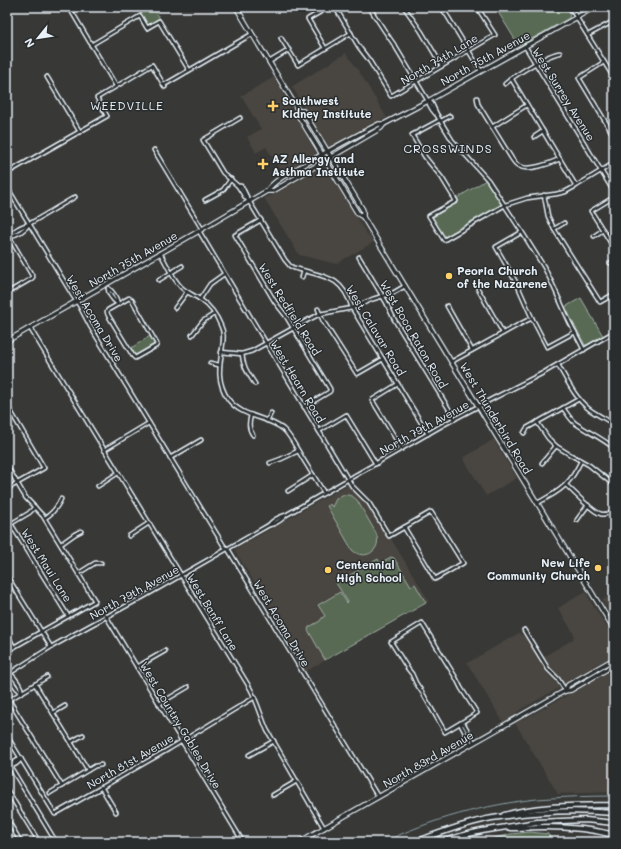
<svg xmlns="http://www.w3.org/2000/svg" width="621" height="849" viewBox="0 0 621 849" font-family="Mali,sans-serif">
<rect width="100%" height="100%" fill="#383836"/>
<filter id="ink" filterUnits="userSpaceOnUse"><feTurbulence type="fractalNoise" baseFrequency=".025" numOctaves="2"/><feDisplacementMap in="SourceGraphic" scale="8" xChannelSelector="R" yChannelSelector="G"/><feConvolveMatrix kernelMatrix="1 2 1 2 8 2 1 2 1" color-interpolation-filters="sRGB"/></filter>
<g filter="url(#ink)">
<g fill="#48453f">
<path d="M346,53L359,71L387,118L372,123L329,147L326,145L306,112L296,93L291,87Z"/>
<path d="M274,77L316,153L313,157L283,175L266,147L256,153L247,137L261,129L241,96Z"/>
<path d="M323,167L325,168L332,179L337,185L367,234L374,242L336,264L299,255L264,198L274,194Z"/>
<path d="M494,439L498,447L517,478L486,496L463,458Z"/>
<path d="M347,485H350L367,502L387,536L390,537L429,601L305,672L288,638L235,551V550L237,548Z"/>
<path d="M586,591L591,602L604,622L614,640V656L595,665L590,670L566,684H565L550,668L543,657L573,639L574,634L558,608Z"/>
<path d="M614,592V619L602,600Z"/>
<path d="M519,633L525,637L546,672L556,682L558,685L559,688L520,710L513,716L503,722L467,663Z"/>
<path d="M614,669V792L558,794L515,723L524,719Z"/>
</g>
<g fill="#596a53" stroke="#a0aea6">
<path d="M153,7L160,19L147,26L140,14Z"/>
<path d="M495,7H566L570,14L569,18L519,46Z"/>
<path d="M486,180L501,203L502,205L446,237L443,236L433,219V217L455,204L457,201V198Z"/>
<path d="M581,298L603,336L587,345H585L584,343L571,319L565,307Z"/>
<path d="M150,336L154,342V344L136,355L135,354L131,348Z"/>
<path d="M342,495C348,494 353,496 357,500L376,533C383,550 365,562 352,550L327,506L330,504L332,507L336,499Z"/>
<path d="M391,557L394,558L411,586L415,584L426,603L325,660L308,630L309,627L320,621L322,618L325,616L318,605L340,592L347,603L348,602L336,583L378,559L380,563Z"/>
<path d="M530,832L548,834L553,842H478L511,834Z"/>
</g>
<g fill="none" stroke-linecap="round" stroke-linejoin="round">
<path stroke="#8ba1a6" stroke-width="1" d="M384,842C428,820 488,804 537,799C563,797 588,796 614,796"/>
<g stroke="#e8f1f8" stroke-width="5.5">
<g id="minor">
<path d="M69,7L116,86"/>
<path d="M335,7L359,47L369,60L391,96L495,35L477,7"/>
<path d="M369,7L384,30L395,46L428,101C430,107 433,112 438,116"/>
<path d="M404,7L421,31L442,66"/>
<path d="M441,7L448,17L481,71"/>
<path d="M570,7L614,78"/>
<path d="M588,35L614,21"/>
<path d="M281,38L298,65L351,33"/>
<path d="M91,45L140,16L147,28L159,21L189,70"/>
<path d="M525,46L614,192"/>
<path d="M325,48L308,19L329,7"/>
<path d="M269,62L289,50"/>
<path d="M604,62L579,78L614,136"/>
<path d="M47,77L80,132"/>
<path d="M511,78L576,186"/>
<path d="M505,84C515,75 548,54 560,53"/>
<path d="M164,85L252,34"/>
<path d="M477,98L478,104L512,159C514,162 516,165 519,166C528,172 551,163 560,159"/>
<path d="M429,101L432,104L438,117L452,140L488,180L522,232L544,267L551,281L570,323L584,350"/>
<path d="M240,118L203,140L223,173L238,186H241L243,189L249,201L285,260L290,266L294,268C324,277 342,275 352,308L428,434"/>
<path d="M440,120L412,135L425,157L442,178L456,201L429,216L444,240L505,205L527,198L556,194L565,192L576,186L614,163"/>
<path d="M441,121L450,116"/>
<path d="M492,127L527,105"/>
<path d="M534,137L543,131"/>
<path d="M154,150L202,229"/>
<path d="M462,151L467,147"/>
<path d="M7,173L107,116L97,98L152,65L165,87"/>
<path d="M238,186L245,197L249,201"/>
<path d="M7,187L73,296L79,305L90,326L224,546L228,549L378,797"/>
<path d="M544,195L548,216L554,229L600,302L614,294"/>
<path d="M614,197L591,211L614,248"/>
<path d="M205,200L223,190L231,179"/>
<path d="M261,220L235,235L275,302L286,316L330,389V391L329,392L304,407"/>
<path d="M554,229L564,223"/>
<path d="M199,231L352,486L369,503L389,536L431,512L463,563L435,579L404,527"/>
<path d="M522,232L496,247L517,284L532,318L547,347L575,332"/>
<path d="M7,233L33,277L31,279L7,293"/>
<path d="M9,236C14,230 22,226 29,224L75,197"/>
<path d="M10,236C17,235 25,230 29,224"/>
<path d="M594,236L603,230"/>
<path d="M160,253C167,264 172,278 181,287C187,293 194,295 201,300C210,306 217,316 221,326C225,334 223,342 222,350C219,369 217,382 228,399C242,418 267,416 283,429C290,435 294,444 299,452C307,466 316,479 324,493"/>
<path d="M359,257L386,302L394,319L455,419"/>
<path d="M610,263L614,261"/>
<path d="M302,277L304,271"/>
<path d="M159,280L182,266"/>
<path d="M108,288C108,294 113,300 118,304"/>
<path d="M108,288C113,291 117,298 118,304"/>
<path d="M478,289L503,333"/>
<path d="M129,298L132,300L157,344L156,346L135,358L133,356L108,315L107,312L108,310Z"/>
<path d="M200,299L210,284L224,274"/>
<path d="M447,306L472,350"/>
<path d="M175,308L187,292"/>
<path d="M318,309L323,321L357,374L383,359"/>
<path d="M30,328L250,688C257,701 261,716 267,730L324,828"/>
<path d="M192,335L203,321L214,314"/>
<path d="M221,352L242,354L252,351L308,320L320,314L352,308L373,299L393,293L405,286"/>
<path d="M242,354C243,367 248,373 255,384"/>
<path d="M451,362L520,324L532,318"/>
<path d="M210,363L219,365"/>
<path d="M558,365C567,380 575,398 589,409C597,415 606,419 614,424"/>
<path d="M398,384L372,400L402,449"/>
<path d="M7,405L44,468L7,489"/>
<path d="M563,408C567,413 570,419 575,423C588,432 602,438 614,448"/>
<path d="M251,415C249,423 248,428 253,435"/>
<path d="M267,421L271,413"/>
<path d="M537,422L548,438L556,446L569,454L589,465L614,485"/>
<path d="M319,431L346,415L376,464"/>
<path d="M524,433L527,428L579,399"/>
<path d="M104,450L149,423"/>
<path d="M170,458L201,440"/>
<path d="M270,463L281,459L298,451"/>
<path d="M542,463L556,446"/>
<path d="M7,466L26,498L43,516L95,601L7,651"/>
<path d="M566,485C574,492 592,512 601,514C606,515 610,513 614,511"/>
<path d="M98,486L118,473"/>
<path d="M288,491L313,475"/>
<path d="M538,503C547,497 560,492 567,483C573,477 577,469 581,461"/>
<path d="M45,518C53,513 57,508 61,499"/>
<path d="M577,520L588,505"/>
<path d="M11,524L68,616"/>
<path d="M269,525C276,524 281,520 285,516"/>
<path d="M7,526L29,513L35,507"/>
<path d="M129,536L149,523"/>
<path d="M61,544L75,534L81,531"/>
<path d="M79,573L95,563H101"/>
<path d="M7,576L51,647"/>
<path d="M106,616L243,842"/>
<path d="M422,623L456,678L461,688L477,713L445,732L422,692L416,683L412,674L408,669L391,642Z"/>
<path d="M524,630L548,669L558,679L565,690"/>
<path d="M7,634L14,647"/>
<path d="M137,667L165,651"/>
<path d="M10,673C15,678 21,685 22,692"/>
<path d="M10,673C11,680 15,688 21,692"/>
<path d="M7,675L51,647L89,626L143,597L269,525C273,520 279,517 286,515L443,425L494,398L543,373L614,332"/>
<path d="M47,677L9,700L62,786"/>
<path d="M35,684L88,770"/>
<path d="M159,704L188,687"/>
<path d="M53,713L65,706"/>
<path d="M461,723V725L471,744"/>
<path d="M461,723L464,724L474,742"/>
<path d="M7,736L55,814L169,749L255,697"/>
<path d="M71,742L83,735"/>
<path d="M249,755L274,741"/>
<path d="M7,761L56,842"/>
<path d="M10,766C15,766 18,763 21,759"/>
<path d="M7,768C12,765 15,760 21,759"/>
<path d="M101,787L116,812"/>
<path d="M7,790L39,842"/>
<path d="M50,793L95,766L101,765"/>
<path d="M273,795L297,781"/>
<path d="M7,819L19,839L18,842"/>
</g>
</g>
<g stroke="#e8f1f8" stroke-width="6">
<g id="major">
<path d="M236,7L295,105L298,111V115L358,214L363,217L614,629"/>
<path d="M298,111H303L357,200L363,210V217"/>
<path d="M267,191H273L381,128L384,124L428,101L595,7"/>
<path d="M7,341L199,231L267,191C274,180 291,172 302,166C328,151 353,137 379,124H384"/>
<path d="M565,691L568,685L614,659"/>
<path d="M299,842L561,693L565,691L571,690L614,665"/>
</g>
</g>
<g stroke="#e8f1f8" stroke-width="7">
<g id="highway">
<path d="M504,815C539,805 577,806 614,805"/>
<path d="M510,828C522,828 533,827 545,827C568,827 592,829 614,835"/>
<path d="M415,842C437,834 460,825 483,820C490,818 499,817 507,816C543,811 578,810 614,813"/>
<path d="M442,842L464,835L482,831L537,822L586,820L614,823"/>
</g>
</g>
<use href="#minor" stroke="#2a2d2e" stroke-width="2.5"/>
<use href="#major" stroke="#2a2d2e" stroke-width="3.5"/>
<use href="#highway" stroke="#2a2d2e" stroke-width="4"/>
</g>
</g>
<g fill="#ffd166" stroke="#2a2d2e" stroke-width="1.5">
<path d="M271 100h4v4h4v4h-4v4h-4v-4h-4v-4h4z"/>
<path d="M261 158h4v4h4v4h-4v4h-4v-4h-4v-4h4z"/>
<circle cx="449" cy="276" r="4"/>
<circle cx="598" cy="568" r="4"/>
<circle cx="328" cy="570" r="4"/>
</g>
<g text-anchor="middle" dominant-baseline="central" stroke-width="3" stroke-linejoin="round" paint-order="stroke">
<g font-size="11" fill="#e8f1f8" stroke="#2a2d2e">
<text transform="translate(485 58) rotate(-29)">North 75th Avenue</text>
<text transform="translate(439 59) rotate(-31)">North 74th Lane</text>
<text transform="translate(564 94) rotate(58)">West Surrey Avenue</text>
<text transform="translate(133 259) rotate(-30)">North 75th Avenue</text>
<text transform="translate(290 309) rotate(58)">West Redfield Road</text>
<text transform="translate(95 318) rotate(59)">West Acoma Drive</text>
<text transform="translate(376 330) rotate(59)">West Calavar Road</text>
<text transform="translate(414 334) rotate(60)">West Boca Raton Road</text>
<text transform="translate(298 381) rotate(59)">West Hearn Road</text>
<text transform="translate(496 418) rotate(59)">West Thunderbird Road</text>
<text transform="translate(424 427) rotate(-29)">North 79th Avenue</text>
<text transform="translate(47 565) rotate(58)">West Maui Lane</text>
<text transform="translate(134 592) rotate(-29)">North 79th Avenue</text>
<text transform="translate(213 612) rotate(59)">West Banff Lane</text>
<text transform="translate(282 623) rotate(59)">West Acoma Drive</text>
<text transform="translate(181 725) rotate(59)">West Country Gables Drive</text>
<text transform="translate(428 759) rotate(-30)">North 83rd Avenue</text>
<text transform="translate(130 761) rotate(-30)">North 81st Avenue</text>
</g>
<g font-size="11" font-weight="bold" fill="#e8f1f8" stroke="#2a2d2e" text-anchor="start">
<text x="282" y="100">Southwest<tspan x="282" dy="13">Kidney Institute</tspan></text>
<text x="272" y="158">AZ Allergy and<tspan x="272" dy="13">Asthma Institute</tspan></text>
<text x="457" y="270">Peoria Church<tspan x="457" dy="13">of the Nazarene</tspan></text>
<text x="590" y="562" text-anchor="end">New Life<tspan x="590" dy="13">Community Church</tspan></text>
<text x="336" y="564">Centennial<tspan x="336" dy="13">High School</tspan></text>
</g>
<g font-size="12" letter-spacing="1" fill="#e8f1f8" stroke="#2a2d2e">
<text x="127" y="105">WEEDVILLE</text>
<text x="448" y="148">CROSSWINDS</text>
</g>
</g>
<rect width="621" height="849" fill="none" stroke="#2a2d2e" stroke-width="24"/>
<rect x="12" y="12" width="597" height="825" fill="none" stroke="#e8f1f8" stroke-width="1.5" filter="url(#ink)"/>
<g transform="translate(38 38) rotate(240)" stroke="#2a2d2e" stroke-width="3" paint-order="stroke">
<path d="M0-3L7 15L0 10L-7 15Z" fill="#e8f1f8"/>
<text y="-6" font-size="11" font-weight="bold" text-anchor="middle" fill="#e8f1f8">N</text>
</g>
</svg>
